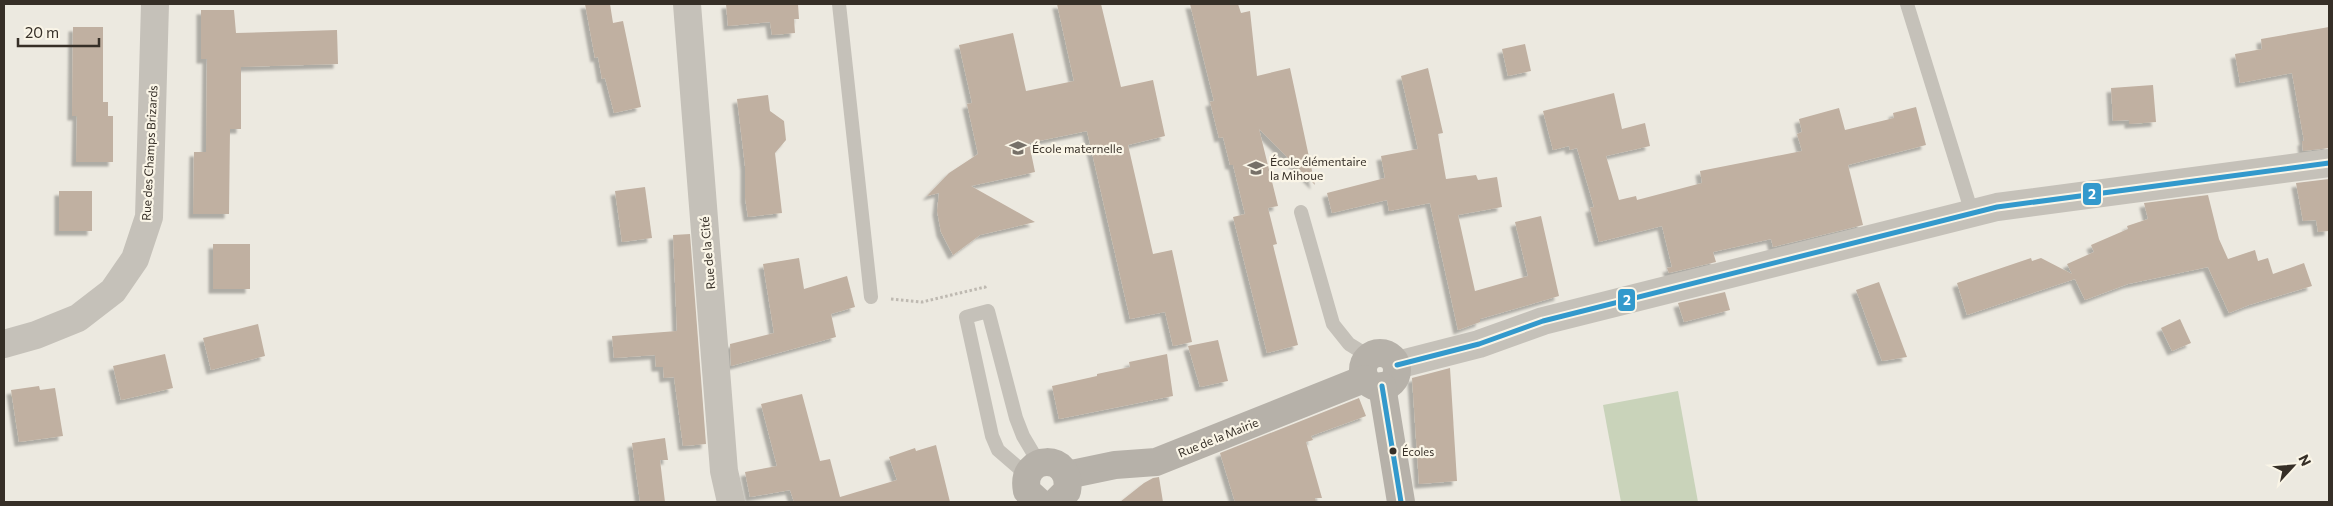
<svg xmlns="http://www.w3.org/2000/svg" width="2333" height="506" viewBox="0 0 2333 506" font-family="Commissioner,sans-serif">
<defs>
<filter id="shadow"><feDropShadow dx="-4.5" dy="4.5" stdDeviation="1" flood-color="#0004"/></filter>
</defs>
<rect width="100%" height="100%" fill="#ece9e0"/>
<path fill="#c9d3ba" d="M1678,391L1698,502H1621L1603,405Z"/>
<g fill="#c0b0a1" filter="url(#shadow)">
<path d="M585,4H610L613,23L623,21L641,107L614,113L605,78L602,79L598,57L595,58Z"/>
<path d="M726,4H798L799,19H794L795,33L772,35L770,22L728,26Z"/>
<path d="M1057,4H1101L1121,87L1153,80L1165,136L1128,145L1153,254L1172,250L1192,342L1173,346L1165,312L1130,319L1087,131L1029,143L1035,172L971,186L1035,222L980,235L953,255L941,232L937,211L939,193L927,196L949,173L978,154L967,104L972,103L959,45L1013,33L1026,91L1074,81Z"/>
<path d="M1190,4H1238L1241,13L1250,11L1257,76L1290,68L1315,185L1259,129L1278,206L1268,208L1277,244L1273,245L1298,345L1267,353L1233,217L1245,214L1233,165H1230L1223,137L1219,138L1210,102L1214,101Z"/>
<path d="M201,10H234L236,33L337,30L338,64L241,67V129H230L229,214H193L194,152H206L207,59H201Z"/>
<path d="M73,27H103V102H108V116H113V162H76L77,116H72Z"/>
<path d="M2329,27V148L2303,151L2302,141H2304L2292,73L2240,83L2235,54L2262,49L2261,39Z"/>
<path d="M1525,44L1531,71L1508,76L1502,49Z"/>
<path d="M1428,68L1443,133L1438,134L1446,179L1476,175L1478,180L1497,177L1502,207L1458,215L1475,291L1528,276L1515,222L1541,216L1559,296L1480,319V322L1458,330L1430,203L1389,211L1387,200L1332,213L1327,193L1385,178L1381,156L1418,149L1401,76Z"/>
<path d="M2153,85L2156,122L2129,124V120L2113,121L2111,88Z"/>
<path d="M1614,93L1622,129L1645,123L1650,146L1606,156L1619,200L1636,196L1637,200L1702,183L1700,171L1802,151L1797,134L1802,132L1799,119L1839,108L1845,130L1894,118L1893,113L1916,107L1926,145L1848,165L1863,225L1773,247L1771,239L1713,252L1716,262L1669,273L1667,268L1672,267L1662,226L1599,242L1590,208L1594,207L1577,148L1570,150L1569,146L1553,150L1543,111Z"/>
<path d="M768,95L770,111L784,121L786,140L775,153L782,213L748,217L745,198V166L737,99Z"/>
<path d="M2329,179V231L2318,232L2316,220L2303,221L2296,183Z"/>
<path d="M645,187L652,238L622,242L615,191Z"/>
<rect x="59" y="191" width="33" height="40"/>
<path d="M2208,195L2219,239L2228,259L2255,250L2258,261L2268,258L2273,274L2304,263L2312,286L2249,305L2229,313L2208,267L2128,284L2085,300L2075,279L1967,315L1957,283L2031,258L2032,261L2041,258L2072,274L2067,264L2094,252L2091,245L2128,229L2127,226L2148,219L2144,203Z"/>
<path d="M690,234L706,444L683,446L674,377L664,378L663,367H656L655,355L614,358L612,336L677,331L673,235Z"/>
<rect x="213" y="244" width="37" height="45"/>
<path d="M799,258L804,289L847,276L855,307L831,314L836,337L731,366L730,344L774,333L763,264Z"/>
<path d="M1879,282L1907,357L1882,361L1856,290Z"/>
<path d="M1725,292L1730,310L1684,322L1678,303Z"/>
<path d="M2180,319L2191,343L2172,351L2161,328Z"/>
<path d="M258,324L265,356L211,370L203,338Z"/>
<path d="M1218,340L1228,381L1200,387L1188,346Z"/>
<path d="M165,354L173,388L121,400L113,366Z"/>
<path d="M1167,354L1173,396L1059,419L1052,386L1097,376V374L1130,367L1129,362Z"/>
<path d="M1450,368L1457,481L1419,484L1412,378Z"/>
<path d="M39,386L40,390L55,388L63,436L19,442L11,390Z"/>
<path d="M802,394L820,461L830,459L840,497L897,480L889,457L915,448L916,451L936,445L950,502H794L790,490L750,497L745,472L777,466L761,404Z"/>
<path d="M1359,398L1366,416L1311,436L1313,440L1306,442L1322,498H1315L1316,502H1235L1220,453Z"/>
<path d="M665,438L668,460H660L665,502H640L632,443Z"/>
<path d="M1159,477L1163,502H1120L1144,483L1153,478Z"/>
</g>
<g fill="none" stroke-linecap="round" stroke-linejoin="round">
<path stroke="#beb9b1" stroke-width="3" stroke-dasharray="2.5 2.5" stroke-linecap="butt" d="M891,299L922,302L985,287L986,290"/>
<g stroke="#c5c1b9" stroke-width="14">
<path d="M839,4L871,297"/>
<path d="M1907,4L1972,213"/>
<path d="M1301,212L1333,324L1349,344L1370,357"/>
<path d="M1027,475L998,450L992,436L966,317L988,311L1016,418L1023,436L1039,463"/>
</g>
<g stroke="#c5c1b9" stroke-width="28">
<path d="M687,4L724,471L731,502"/>
<path d="M4,344L36,335L78,318L113,291L135,259L149,217L155,4"/>
<path d="M1397,365L1479,344L1543,321L1997,207L2329,163"/>
</g>
<g stroke="#b6b1a9" stroke-width="28">
<circle cx="1380" cy="370" r="17"/>
<path d="M1382,386L1401,502"/>
<path d="M1067,475L1115,465L1156,462L1364,379"/>
<path d="M1039,502L1027,491C1019,453 1074,452 1067,491L1056,502"/>
</g>
<g stroke="#faf5e7" stroke-width="9">
<g id="bus-1">
<path d="M1397,365L1479,344L1543,321L1997,207L2329,163"/>
<path d="M1382,386L1401,502"/>
</g>
</g>
<use href="#bus-1" stroke="#39c" stroke-width="5"/>
</g>
<defs>
<g id="school-bare" transform="scale(1.35)"><path d="M0-5L7-2L0 1L-7-2ZM-4 1L0 2.5L4 1V4Q0 6-4 4Z" fill="#767068" stroke="#faf5e7" stroke-width="2.5" paint-order="stroke"/></g>
</defs>
<g fill-rule="evenodd">
<use href="#school-bare" x="1018" y="148"/>
<use href="#school-bare" x="1256" y="168"/>
</g>
<circle fill="#362f27" stroke="#faf5e7" stroke-width="2" cx="1393" cy="451" r="4.5"/>
<g text-anchor="middle" dominant-baseline="central" stroke-width="4.5" stroke-linejoin="round" paint-order="stroke">
<g font-size="11" fill="#362f27" stroke="#faf5e7" text-anchor="start">
<text x="1402" y="451">Écoles</text>
</g>
<g font-size="12" fill="#362f27" stroke="#faf5e7" text-anchor="start">
<text x="1032" y="148">École maternelle</text>
<text x="1270" y="161">École élémentaire<tspan x="1270" dy="14">la Mihoue</tspan></text>
</g>
<g font-size="12" fill="#362f27" stroke="#faf5e7">
<text transform="translate(149 153) rotate(-87)">Rue des Champs Brizards</text>
<text transform="translate(707 253) rotate(-95)">Rue de la Cité</text>
<text transform="translate(1218 437) rotate(-22)">Rue de la Mairie</text>
</g>
</g>
<g stroke="#faf5e7" stroke-width="2">
<rect x="2082" y="182" width="20" height="24" rx="5" fill="#39c"/>
<rect x="1617" y="288" width="19" height="24" rx="5" fill="#39c"/>
</g>
<g font-size="14" text-anchor="middle" font-weight="bold" fill="#fff">
<text x="2092" y="199">2</text>
<text x="1627" y="305">2</text>
</g>
<rect width="2333" height="506" fill="none" stroke="#362f27" stroke-width="10"/>
<g transform="translate(2293 466) rotate(64)" stroke="#faf5e7" stroke-width="4" paint-order="stroke">
<path d="M0-4L9 19L0 12L-9 19Z" fill="#362f27"/>
<text y="-8" font-size="14" font-weight="bold" text-anchor="middle" fill="#362f27">N</text>
</g>
<path d="M18 38v8h81v-8" fill="none" stroke="#362f27" stroke-width="2.5"/>
<text x="25" y="38" font-size="15" fill="#362f27" stroke="#faf5e7" stroke-width="4" paint-order="stroke">20 m</text>
</svg>
